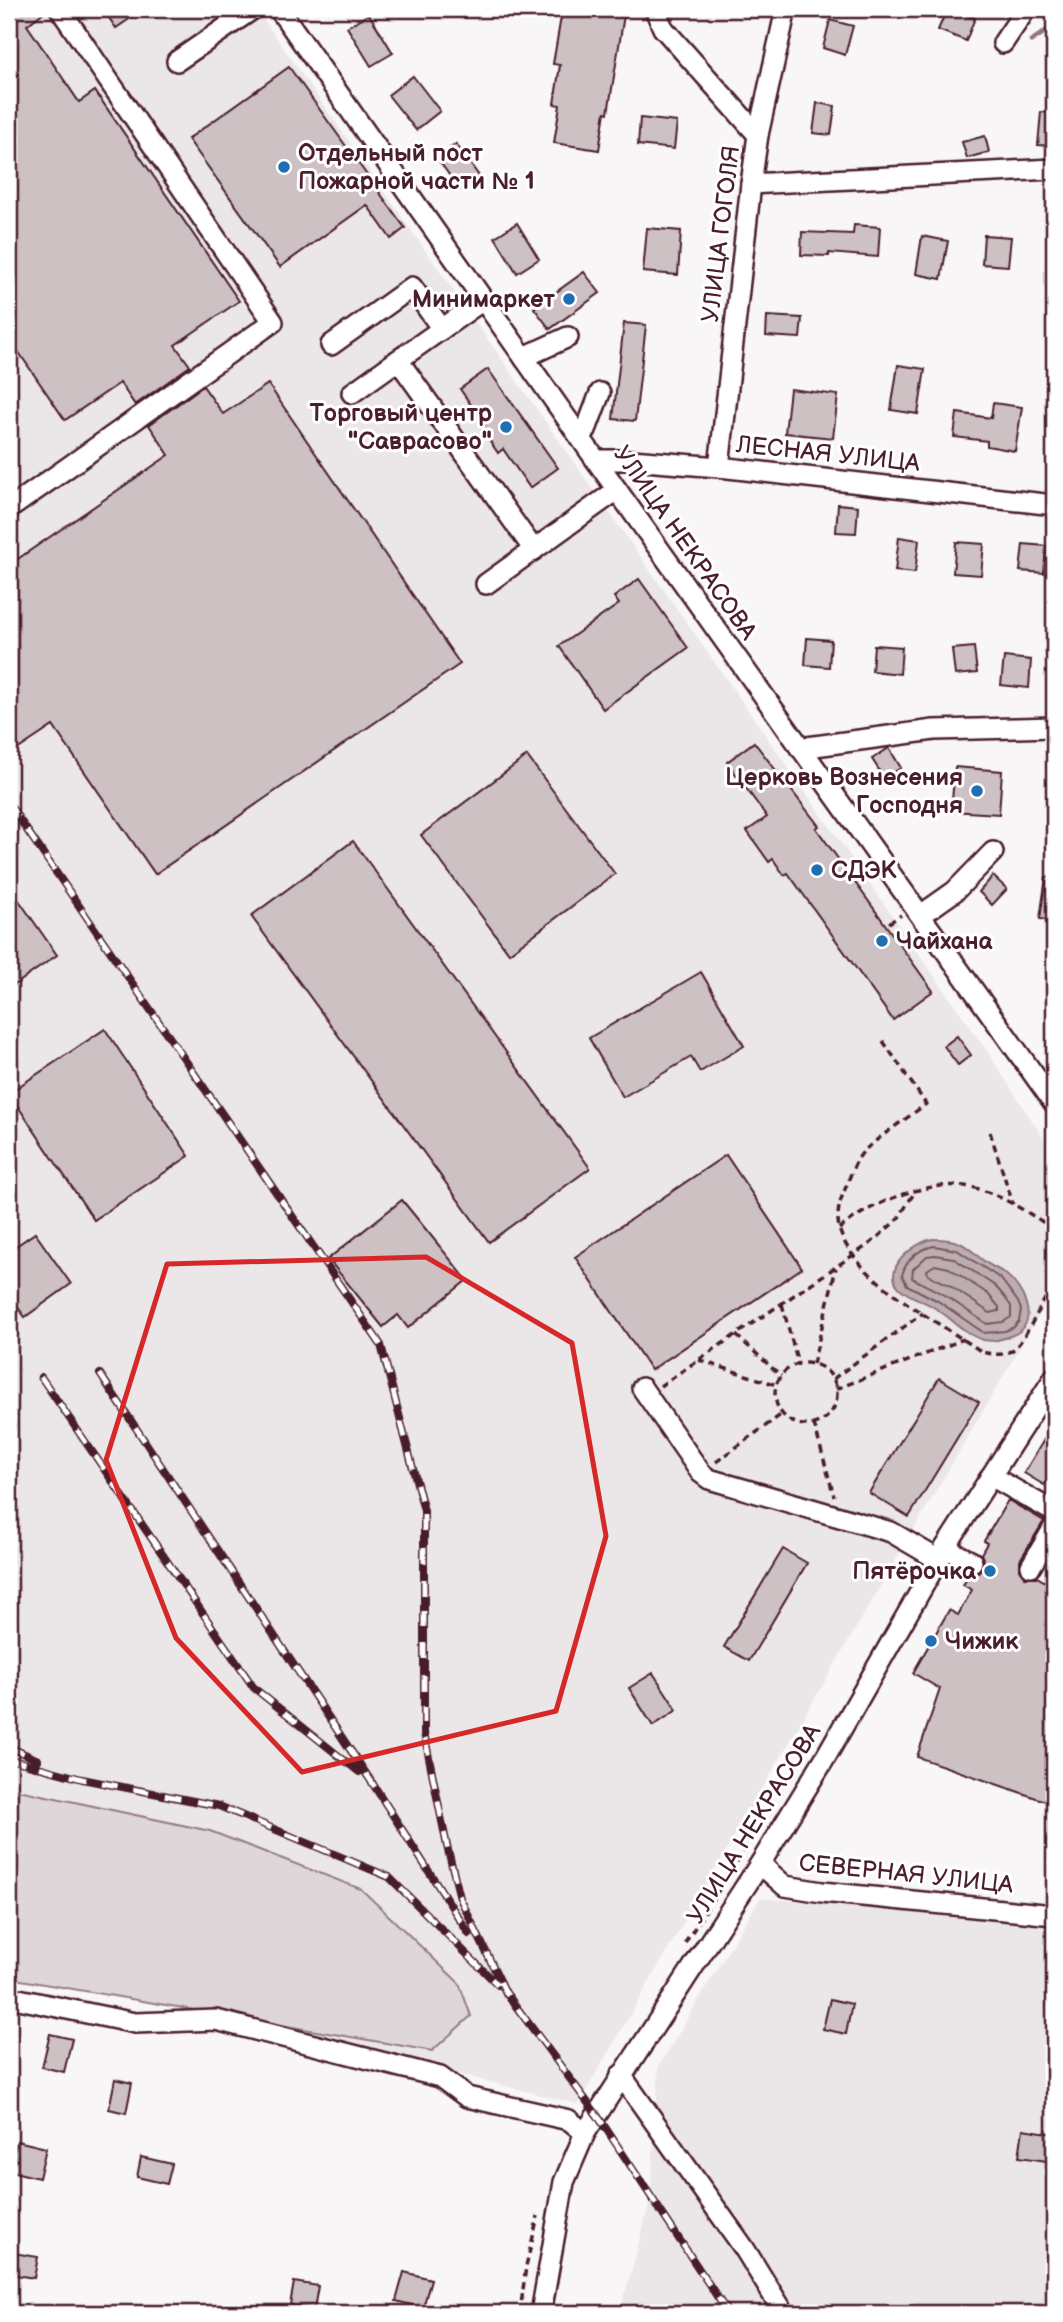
<svg xmlns="http://www.w3.org/2000/svg" width="1063" height="2322" viewBox="0 0 1063 2322" font-family="'Balsamiq Sans',sans-serif">
<rect width="100%" height="100%" fill="#f8f6f7"/>
<filter id="ink" filterUnits="userSpaceOnUse"><feTurbulence type="fractalNoise" baseFrequency=".0143" numOctaves="2"/><feDisplacementMap in="SourceGraphic" scale="14" xChannelSelector="R" yChannelSelector="G"/><feConvolveMatrix kernelMatrix="1 2 1 2 8 2 1 2 1" color-interpolation-filters="sRGB"/></filter>
<g filter="url(#ink)">
<g fill="#ebe6e8">
<path d="M9,9H256L987,1051L1054,1155V1289L578,2104L9,1961Z"/>
<path d="M760,1898L1054,1926V2313H620L650,2202L659,2066Z"/>
</g>
<path fill="#ded6d9" stroke="#947a82" stroke-width="2" d="M9,1788L210,1831L361,1889L459,1983L471,2016L432,2051L9,1978Z"/>
<path fill="#bdadb0" stroke="#8f747b" stroke-width="2" d="M933,1239C942,1239 952,1239 960,1243C969,1247 977,1256 985,1262C991,1266 998,1269 1004,1273C1023,1287 1043,1325 1010,1336C1003,1339 992,1342 984,1340C967,1336 950,1317 935,1308C925,1301 912,1298 902,1290C878,1271 914,1242 933,1239Z"/>
<g fill="none" stroke-linecap="round" stroke-linejoin="round">
<g stroke="#785860" stroke-width="2">
<path d="M934,1246L957,1250L1001,1279L1018,1302L1021,1310L1019,1321L1014,1327L1005,1331L984,1333L938,1301L907,1285L902,1275C906,1260 918,1249 934,1246Z"/>
<path d="M935,1255L953,1258L995,1286L1003,1295L1011,1306V1317L1003,1322L987,1324L943,1294L912,1278L913,1269L927,1256Z"/>
<path d="M935,1265L949,1268L988,1294L999,1307V1311L990,1313L949,1285L928,1275L927,1270Z"/>
</g>
<path stroke="#8f747b" stroke-width="5" d="M1031,41L1054,26"/>
</g>
<g fill="#cdc1c4" stroke="#4a1f2b" stroke-width="2">
<path d="M9,9H48L27,25L79,102L95,91L239,301L175,345L190,366L135,405L120,383L65,420L9,338Z"/>
<path d="M103,9H144L116,28Z"/>
<path d="M570,9H625L608,113L605,112L599,150L554,143L560,105L554,104L560,65L553,64L562,11L570,12Z"/>
<path d="M947,9L975,18L966,41L938,30Z"/>
<path d="M369,14L393,53L371,66L347,27Z"/>
<path d="M830,20L853,26L845,55L823,48Z"/>
<path d="M289,67L405,228L391,239L367,205L280,267L188,139Z"/>
<path d="M413,76L440,111L416,130L388,95Z"/>
<path d="M817,103L835,106L831,135L813,133Z"/>
<path d="M1041,112L1054,113V146L1038,145Z"/>
<path d="M640,118L677,122L674,149L638,145Z"/>
<path d="M985,136L989,152L967,158L962,142Z"/>
<path d="M456,144L479,176L460,190L437,158Z"/>
<path d="M517,223L539,259L517,273L495,237Z"/>
<path d="M854,225L880,227L878,257L829,253V256L801,255L802,232L853,234Z"/>
<path d="M647,228L681,231L678,275L643,272Z"/>
<path d="M984,235L1011,237L1008,266L982,264Z"/>
<path d="M922,236L948,241L941,279L916,274Z"/>
<path d="M584,272L600,293L550,329L534,308Z"/>
<path d="M767,316L802,318L800,338L766,336Z"/>
<path d="M624,323L646,325L635,421L613,419Z"/>
<path d="M898,365L925,369L918,414L891,410Z"/>
<path d="M488,369L558,468L530,488L503,449L498,453L481,428L485,425L460,389Z"/>
<path d="M268,384L460,664L155,874L53,726L17,750L9,739V565L169,455L149,425L203,386L223,414Z"/>
<path d="M790,389L838,395L833,438L785,433Z"/>
<path d="M993,403L1022,407L1015,451L987,446V441L954,437L957,413L991,418Z"/>
<path d="M838,504L858,506L856,533L836,532Z"/>
<path d="M899,537L919,540L915,573L895,571Z"/>
<path d="M956,542L984,544L981,575L953,573Z"/>
<path d="M1023,544L1046,546L1044,573L1020,571Z"/>
<path d="M639,579L688,648L603,709L559,646L619,604L614,597Z"/>
<path d="M807,638L831,640L829,667L805,665Z"/>
<path d="M874,645L902,647L900,674L872,671Z"/>
<path d="M974,647L977,673L955,675L952,649Z"/>
<path d="M1004,657L1031,660L1029,688L1001,685Z"/>
<path d="M754,742L819,826L816,828L933,991L893,1020L788,873L784,875L773,859L769,862L747,831L767,817L727,762Z"/>
<path d="M889,748L901,768L884,778L872,759Z"/>
<path d="M527,756L615,874L509,953L421,835Z"/>
<path d="M955,767L1002,771L999,814L951,811Z"/>
<path d="M353,841L590,1168L489,1242L251,916Z"/>
<path d="M993,876L1007,889L992,905L979,892Z"/>
<path d="M1046,877H1054V921L1040,919Z"/>
<path d="M9,886L57,955L9,989Z"/>
<path d="M701,972L744,1046L700,1072L691,1057L623,1097L589,1038Z"/>
<path d="M105,1029L189,1156L94,1220L9,1093Z"/>
<path d="M957,1036L971,1055L958,1065L944,1046Z"/>
<path d="M726,1155L802,1268L651,1370L575,1257Z"/>
<path d="M402,1200L467,1280L408,1328L398,1315L383,1327L328,1259Z"/>
<path d="M35,1233L71,1284L25,1317L9,1295V1251Z"/>
<path d="M939,1378L979,1402L909,1517L869,1493Z"/>
<path d="M1054,1423V1470L1044,1485L1024,1473Z"/>
<path d="M1008,1500L1044,1521L1020,1560V1571L1025,1577H1037L1054,1587V1804L917,1757L940,1689L913,1673L949,1610L958,1615L972,1590L963,1585L970,1574L978,1573L983,1567L984,1561L981,1554L987,1543L984,1541Z"/>
<path d="M783,1549L807,1563L749,1661L724,1647Z"/>
<path d="M653,1673L677,1710L653,1726L629,1688Z"/>
<path d="M830,1999L852,2004L846,2034L823,2029Z"/>
<path d="M50,2034L72,2039L64,2072L42,2067Z"/>
<path d="M115,2079L132,2083L126,2113L109,2109Z"/>
<path d="M1023,2129L1054,2134V2162L1019,2157Z"/>
<path d="M17,2141L46,2148L39,2178L10,2171Z"/>
<path d="M141,2157L172,2164L167,2184L137,2177Z"/>
<path d="M13,2253L38,2257L34,2278L10,2274Z"/>
<path d="M404,2272L431,2279L423,2308L396,2301Z"/>
<path d="M294,2282L318,2286L314,2309L290,2305Z"/>
</g>
<g fill="none" stroke-linecap="round" stroke-linejoin="round">
<g stroke="#4a1f2b" stroke-width="24">
<g id="minor">
<path d="M279,9L617,490L1054,1103"/>
<path d="M655,9L663,28L758,135"/>
<path d="M1003,43L1026,9"/>
<path d="M177,61L253,9"/>
<path d="M751,184L1054,169"/>
<path d="M483,300L398,360L534,550"/>
<path d="M331,345L412,287L442,329"/>
<path d="M525,359L531,354L568,337"/>
<path d="M352,393L398,360"/>
<path d="M580,437L586,430L600,393"/>
<path d="M596,460H631L719,467L1054,505"/>
<path d="M719,467L751,184L758,135L786,9"/>
<path d="M9,509L273,322L60,9"/>
<path d="M486,584L617,490"/>
<path d="M800,748L934,730L1054,727"/>
<path d="M921,915L955,891L993,852"/>
<path d="M642,1388L701,1473L709,1479L891,1532L939,1560"/>
<path d="M991,1476L1054,1512"/>
<path d="M945,1548L972,1562"/>
<path d="M1031,1566L1054,1527"/>
<path d="M760,1864L785,1886L822,1892L1054,1915"/>
<path d="M9,1997L135,2023L216,2020L440,2077L467,2097L569,2120L585,2133"/>
<path d="M621,2075L744,2248L784,2313"/>
<path d="M541,2313L564,2182L585,2133L760,1864L825,1758L945,1548L1054,1378"/>
</g>
</g>
<g stroke="#4a1f2b" stroke-width="3.5" stroke-dasharray="7 5" stroke-linecap="butt">
<path d="M889,923L901,915"/>
<path d="M883,1041L926,1104C906,1119 884,1133 866,1149C855,1159 851,1174 846,1187C840,1200 836,1213 839,1228C852,1279 941,1323 982,1352C994,1355 1004,1356 1014,1349C1024,1341 1047,1295 1054,1281"/>
<path d="M990,1132L1013,1204"/>
<path d="M839,1229C872,1202 929,1179 971,1187C999,1193 1030,1214 1054,1229"/>
<path d="M782,1304L798,1364"/>
<path d="M736,1335L781,1376"/>
<path d="M699,1360L777,1385"/>
<circle cx="806" cy="1394" r="31"/>
<path d="M813,1364L836,1268"/>
<path d="M833,1379L923,1313"/>
<path d="M660,1386L871,1243L898,1219L916,1190"/>
<path d="M836,1389L964,1339"/>
<path d="M814,1424L834,1496"/>
<path d="M716,1462L782,1414"/>
<path d="M685,1943L761,1824"/>
<path d="M520,2313L526,2266L538,2216"/>
</g>
<use href="#minor" stroke="#fff" stroke-width="19"/>
<g stroke="#4a1f2b" stroke-width="8">
<g id="rail">
<path d="M9,804L381,1345L424,1511V1733L447,1846L460,1898L506,1993L597,2115L728,2313"/>
<path d="M100,1374L371,1781L469,1934"/>
<path d="M41,1377L254,1688L359,1772"/>
<path d="M9,1747L38,1760"/>
<path d="M9,1759L82,1779L219,1806L389,1877L498,1985"/>
</g>
</g>
<use href="#rail" stroke="#fff" stroke-width="5" stroke-dasharray="16" stroke-linecap="butt"/>
</g>
</g>
<path fill="none" stroke="#d62828" stroke-width="5" stroke-linejoin="round" d="M426,1257L572,1343L606,1536L556,1711L302,1772L176,1638L106,1460L167,1264Z"/>
<g fill="#1f6fb2" stroke="#fff" stroke-width="2.5">
<circle cx="284" cy="167" r="7"/>
<circle cx="569" cy="299" r="7"/>
<circle cx="506" cy="427" r="7"/>
<circle cx="977" cy="791" r="7"/>
<circle cx="817" cy="870" r="7"/>
<circle cx="882" cy="941" r="7"/>
<circle cx="990" cy="1571" r="7"/>
<circle cx="931" cy="1641" r="7"/>
</g>
<g text-anchor="middle" dominant-baseline="central" stroke-width="6" stroke-linejoin="round" paint-order="stroke">
<g font-size="24" font-weight="bold" fill="#4a1f2b" stroke="#fff" text-anchor="start">
<text x="298" y="153">Отдельный пост<tspan x="298" dy="28">Пожарной части № 1</tspan></text>
<text x="555" y="299" text-anchor="end">Минимаркет</text>
<text x="492" y="413" text-anchor="end">Торговый центр<tspan x="492" dy="28">"Саврасово"</tspan></text>
<text x="963" y="777" text-anchor="end">Церковь Вознесения<tspan x="963" dy="28">Господня</tspan></text>
<text x="831" y="870">СДЭК</text>
<text x="896" y="941">Чайхана</text>
<text x="976" y="1571" text-anchor="end">Пятёрочка</text>
<text x="945" y="1641">Чижик</text>
</g>
<g font-size="24" fill="#4a1f2b" stroke="#fff">
<text transform="translate(721 234) rotate(-83)">УЛИЦА ГОГОЛЯ</text>
<text transform="translate(828 454) rotate(6)">ЛЕСНАЯ УЛИЦА</text>
<text transform="translate(685 543) rotate(55)">УЛИЦА НЕКРАСОВА</text>
<text transform="translate(754 1824) rotate(-58)">УЛИЦА НЕКРАСОВА</text>
<text transform="translate(906 1874) rotate(6)">СЕВЕРНАЯ УЛИЦА</text>
</g>
</g>
<rect width="1063" height="2322" fill="none" stroke="#fff" stroke-width="35"/>
<rect x="18" y="18" width="1028" height="2287" fill="none" stroke="#4a1f2b" stroke-width="2.5" filter="url(#ink)"/>
</svg>
